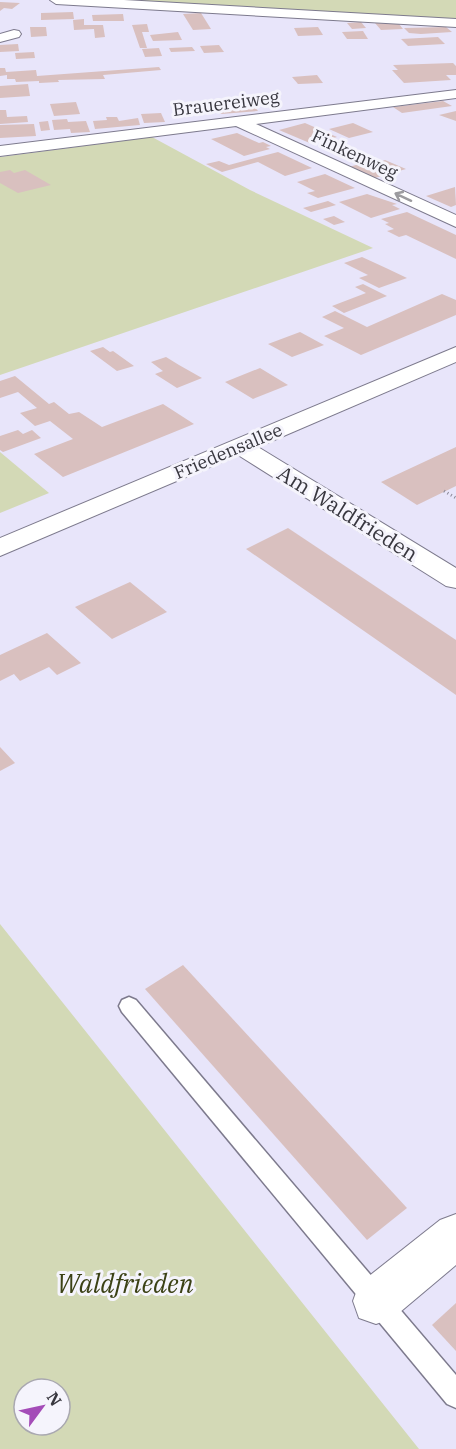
<svg xmlns="http://www.w3.org/2000/svg" width="456" height="1449" viewBox="0 0 456 1449" font-family="'IBM Plex Serif',serif">
<rect width="100%" height="100%" fill="#e8e5fa"/>
<g fill="#d3d9b6" fill-rule="evenodd">
<path d="M123,0H456V20Z"/>
<path d="M152,137L250,190L373,248L0,375V157Z"/>
<path d="M0,452L49,493L0,513Z"/>
<path d="M0,924L419,1449H0ZM24,1389H60V1425H24Z"/>
</g>
<g fill="#d9c0bf">
<path d="M0,2L20,3L12,9L4,8L0,11Z"/>
<path d="M73,12L74,19L41,20V13Z"/>
<path d="M201,13L211,29L193,30L183,14Z"/>
<path d="M123,14L124,21H93L92,15Z"/>
<path d="M84,19V25H103L105,37L95,38L94,29L74,30L73,20Z"/>
<path d="M361,22L366,28L352,29L347,23Z"/>
<path d="M375,23L399,24L403,29L381,30Z"/>
<path d="M147,24L149,32H142L147,48H140L132,25Z"/>
<path d="M30,27H46L47,36L31,37Z"/>
<path d="M318,27L323,35L298,36L294,28Z"/>
<path d="M446,27L452,32L421,34L409,33L404,28Z"/>
<path d="M363,31L368,39H347L342,32Z"/>
<path d="M178,32L182,40L153,41L150,35Z"/>
<path d="M438,37L445,44L408,46L401,39Z"/>
<path d="M18,44L19,51L0,52V45Z"/>
<path d="M219,45L224,52L204,53L200,46Z"/>
<path d="M192,47L195,51L171,52L169,48Z"/>
<path d="M159,48L162,56L145,57L142,49Z"/>
<path d="M34,52L35,58L16,59L15,53Z"/>
<path d="M453,63L456,66V75H446L451,80L404,83L392,70H398L393,65Z"/>
<path d="M159,67L161,70L103,75L105,79L58,80L59,82L39,83V81L16,82L15,79H7V75L0,76V68H5L6,72L36,70L37,76Z"/>
<path d="M317,75L323,83L298,84L292,77Z"/>
<path d="M28,84L30,96L0,98V86Z"/>
<path d="M443,101L452,106L402,113L393,107Z"/>
<path d="M76,102L80,114L54,116L50,104Z"/>
<path d="M254,106L258,111L221,114L216,108Z"/>
<path d="M0,110H6L7,117L27,116L28,122L0,124Z"/>
<path d="M456,111V121L439,115Z"/>
<path d="M161,113L165,122L144,123L141,114Z"/>
<path d="M106,117H117L119,121L138,118L140,125L95,129L93,121L107,120Z"/>
<path d="M67,119L68,122L86,121L90,132L71,133L70,129L54,130L52,120Z"/>
<path d="M48,121L50,130L41,131L39,122Z"/>
<path d="M305,123L337,137L312,144L279,130Z"/>
<path d="M353,123L373,132L349,138L329,129Z"/>
<path d="M34,124L36,136L0,138V125Z"/>
<path d="M237,133L259,143L263,142L271,146L266,147L270,149L244,156L211,139Z"/>
<path d="M278,152L312,168L285,176L258,162L222,172L206,164L219,161L229,165Z"/>
<path d="M373,160L378,163L385,160L406,169L375,178L349,167Z"/>
<path d="M10,170L14,173L25,170L51,185L18,193L0,183V172Z"/>
<path d="M325,174L355,188L318,198L307,193L315,191L297,182Z"/>
<path d="M455,187L456,205L451,207L426,196Z"/>
<path d="M367,194L397,204L392,205L400,209L371,218L339,202Z"/>
<path d="M328,201L336,205L311,212L303,208Z"/>
<path d="M407,212L456,235V259L406,235L399,237L387,231L394,229L385,224L389,223L381,219Z"/>
<path d="M334,216L345,222L334,225L323,219Z"/>
<path d="M362,257L386,268L407,278L379,288L359,278L368,275L344,263Z"/>
<path d="M363,284L387,296L344,313L332,306L366,293L355,287Z"/>
<path d="M442,294L456,300V315L361,355L324,336L344,328L322,317L335,311L367,327Z"/>
<path d="M300,332L324,345L292,357L268,344Z"/>
<path d="M103,347L110,352L113,351L134,366L117,371L90,351Z"/>
<path d="M166,357L179,365L202,378L177,388L155,374L163,371L151,362Z"/>
<path d="M260,368L288,385L253,399L225,382Z"/>
<path d="M15,376L49,404L54,402L69,414L79,412L102,427L163,404L194,424L63,477L34,454L73,439L50,421L35,426L20,413L37,408L18,392L0,398V381Z"/>
<path d="M18,430L23,434L32,430L41,438L3,452L0,450V436Z"/>
<path d="M456,447V486L417,505L381,482Z"/>
<path d="M288,528L456,640V695L246,549Z"/>
<path d="M130,582L167,612L112,639L75,607Z"/>
<path d="M47,633L81,663L57,675L49,667L20,681L14,674L0,681V655Z"/>
<path d="M0,747L15,763L0,771Z"/>
<path d="M183,965L407,1208L367,1240L145,989Z"/>
<path d="M456,1303V1351L432,1325Z"/>
</g>
<g fill="none" stroke-linecap="round" stroke-linejoin="round">
<g stroke="#7d7a8d" stroke-width="3">
<path id="lane" d="M129,997L136,1000L456,1375V1408L447,1404L122,1012L119,1006L122,1000Z"/>
</g>
<g stroke="#7d7a8d" stroke-width="2">
<g id="street">
<path d="M14,30L19,31L21,34L19,37L0,42V34Z"/>
<path d="M456,90V98L256,124L456,215V227L236,126L0,156V146Z"/>
<path d="M456,347V362L258,447L456,568V588L446,586L238,455L0,556V538Z"/>
<path d="M456,1214V1265L393,1318L376,1324L359,1318L353,1301L359,1284L440,1220Z"/>
</g>
</g>
<g stroke="#7d7a8d" stroke-width="2">
<path id="secondary" d="M50,0H124L456,19V27L56,4Z"/>
</g>
<path stroke="#8a8896" stroke-width="3" stroke-dasharray="1 3" stroke-linecap="butt" d="M444,491L456,498"/>
<use href="#lane" fill="#fff" fill-rule="evenodd"/>
<use href="#street" fill="#fff" fill-rule="evenodd"/>
<use href="#secondary" fill="#fff" fill-rule="evenodd"/>
</g>
<defs><path id="oneway-shaft" d="M-6 0H5M1.5-3L5.5 0L1.5 3" fill="none" stroke-width="1.6" stroke-linecap="round" stroke-linejoin="round" transform="scale(1.5)"/></defs>
<use stroke="#9c9b9f" href="#oneway-shaft" transform="translate(403 197) rotate(-155)"/>
<g text-anchor="middle" dominant-baseline="central" stroke-width="6" stroke-linejoin="round" paint-order="stroke">
<g font-size="18" fill="#38373f" stroke="#f5f4fc">
<text transform="translate(226 103) rotate(-7)">Brauereiweg</text>
<text transform="translate(355 154) rotate(25)">Finkenweg</text>
<text transform="translate(228 451) rotate(-23)">Friedensallee</text>
</g>
<g font-size="21" fill="#38373f" stroke="#f5f4fc">
<text transform="translate(348 513) rotate(32)">Am Waldfrieden</text>
</g>
<g font-size="26" font-style="italic" fill="#3b4115" stroke="#f5f4fc">
<text x="125" y="1283">Waldfrieden</text>
</g>
</g>
<g transform="translate(42 1407) rotate(57)"><circle r="28" fill="#f5f4fc" stroke="#a9a8b0" stroke-width="1.5"/>
<path d="M0-4.5L10 22L0 15L-10 22Z" fill="#a44cb8"/>
<text y="-9" font-size="16" font-weight="bold" text-anchor="middle" fill="#38373f">N</text>
</g>
</svg>
